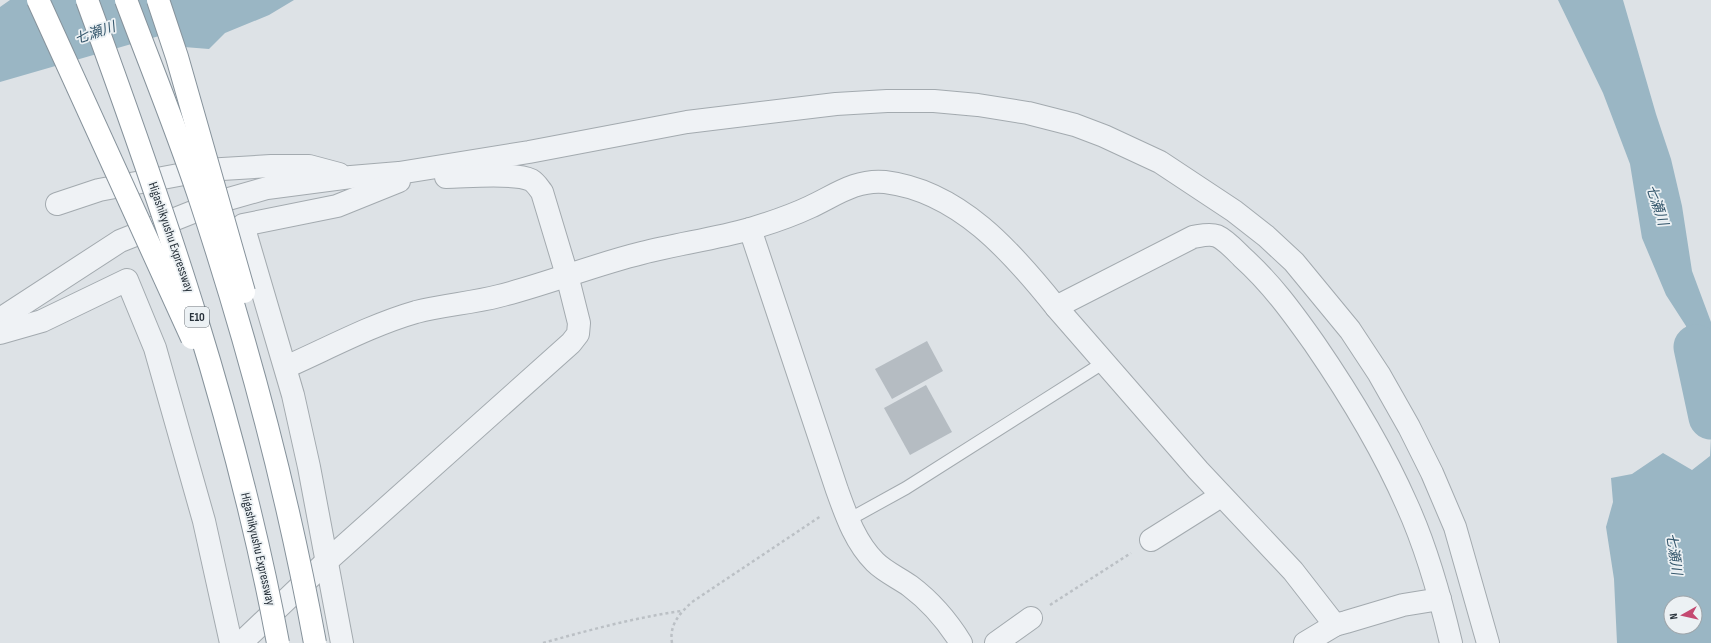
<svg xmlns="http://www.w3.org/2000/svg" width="1711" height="643" viewBox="0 0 1711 643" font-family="'Sofia Sans Condensed','Noto Sans JP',sans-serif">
<rect width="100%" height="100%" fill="#dde2e6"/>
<g fill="#9ab6c4" fill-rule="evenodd">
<path d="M10,0H294L269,15L225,33L209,49L184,47L166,34L0,82V7Z"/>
<path d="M1558,0H1623L1656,114L1671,159L1682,206L1692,271L1711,322V413L1695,373L1686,326L1666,295L1642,238L1630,164L1603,93Z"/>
<path d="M1711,437V643H1617L1614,579L1606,527L1613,502L1611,478L1632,474L1663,453L1692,470L1710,456ZM1671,603H1695V627H1671Z"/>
</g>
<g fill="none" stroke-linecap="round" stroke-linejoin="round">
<path stroke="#9ab6c4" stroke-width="45" d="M1696,347L1711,417"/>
</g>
<g fill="#b5bcc2">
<path d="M927,341L943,371L892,399L875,369Z"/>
<path d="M926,385L952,432L910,455L884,408Z"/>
</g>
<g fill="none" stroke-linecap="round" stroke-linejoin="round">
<g stroke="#a3aaaf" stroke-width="14">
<path id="lane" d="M848,520L906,488L1103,363"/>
</g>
<g stroke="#a3aaaf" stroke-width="24">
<g id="street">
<path d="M57,204L99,190L205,170L271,166H309L339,174"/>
<path d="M750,229L837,490C846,515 855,542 875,562C885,572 899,578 910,586C930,601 948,622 961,643"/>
<path d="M0,319L120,241L218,202L267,188L351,177L399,173L529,152L687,122L836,104L887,101H934L978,105L1028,113L1075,125L1104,136L1160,162L1234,211L1266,236L1294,262L1350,330L1379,374L1409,427L1432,473L1455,527L1488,643"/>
<path d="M0,333L42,321L127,280L155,348L204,521L231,643"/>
<path d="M286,367C329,348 371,325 416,312C443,305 472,303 499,296C547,284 593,265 642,253C677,244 714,239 750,229C770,223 791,216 810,207C834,196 856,179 885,182C959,191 1012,252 1056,307"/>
<path d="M1151,540L1213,501"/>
<path d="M1335,625L1293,571L1198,470L1056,307L1193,237C1200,236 1209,233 1217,236C1226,240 1235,250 1242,257C1271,283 1292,312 1314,343C1349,394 1382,448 1407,505C1427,549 1440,596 1451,643"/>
<path d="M241,643L327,561L571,343L578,334L579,323L567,275L542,192C538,187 536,183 531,180C514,172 466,177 446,177"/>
<path d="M342,643L309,467L293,395L243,225L337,206L399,181V175"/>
<path d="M996,643L1031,618"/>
<path d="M1305,643L1335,625L1346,622L1403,605L1440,599"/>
</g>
</g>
<g stroke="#bbc0c5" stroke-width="2.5" stroke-dasharray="3 3" stroke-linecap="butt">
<path d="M1050,605L1131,553"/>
<path d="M543,643C589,630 634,618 681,611"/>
<path d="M672,643C669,625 679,614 692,602L821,516"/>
</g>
<use href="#lane" stroke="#eff2f5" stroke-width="12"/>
<use href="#street" stroke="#eff2f5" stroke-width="22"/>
<g stroke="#86929b" stroke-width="24" stroke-linecap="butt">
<g id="highway-bridge">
<path d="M38,0L192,338"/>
<path d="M87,0C164,210 237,422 278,643"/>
<path d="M126,0C150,64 176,128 198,193C247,340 287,490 315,643"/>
<path d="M158,0L177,57L244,292"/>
</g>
</g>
<use href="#highway-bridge" stroke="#fff" stroke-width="22"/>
</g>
<g text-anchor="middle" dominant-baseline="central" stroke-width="3.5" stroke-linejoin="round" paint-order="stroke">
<rect fill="#ecf1f4" stroke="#636b72" stroke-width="1" x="185" y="307" width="24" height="20" rx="3"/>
<g font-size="12" font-weight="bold" fill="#28323b">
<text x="197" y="317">E10</text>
</g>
<g font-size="13" fill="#28323b" stroke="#ecf1f4">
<text transform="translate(171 237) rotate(71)">Higashikyushu Expressway</text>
<text transform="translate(258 549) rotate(77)">Higashikyushu Expressway</text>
</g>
<g font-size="14" font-style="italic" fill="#35576c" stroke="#ecf1f4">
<text transform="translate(95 33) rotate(-19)">七瀬川</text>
<text transform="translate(1657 205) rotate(72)">七瀬川</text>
<text transform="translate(1674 554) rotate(82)">七瀬川</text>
</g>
</g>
<g transform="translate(1683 615) rotate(262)"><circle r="19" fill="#ecf1f4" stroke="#9ea5aa"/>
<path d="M0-3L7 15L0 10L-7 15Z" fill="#c44971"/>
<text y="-6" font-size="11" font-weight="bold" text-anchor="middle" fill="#28323b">N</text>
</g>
</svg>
